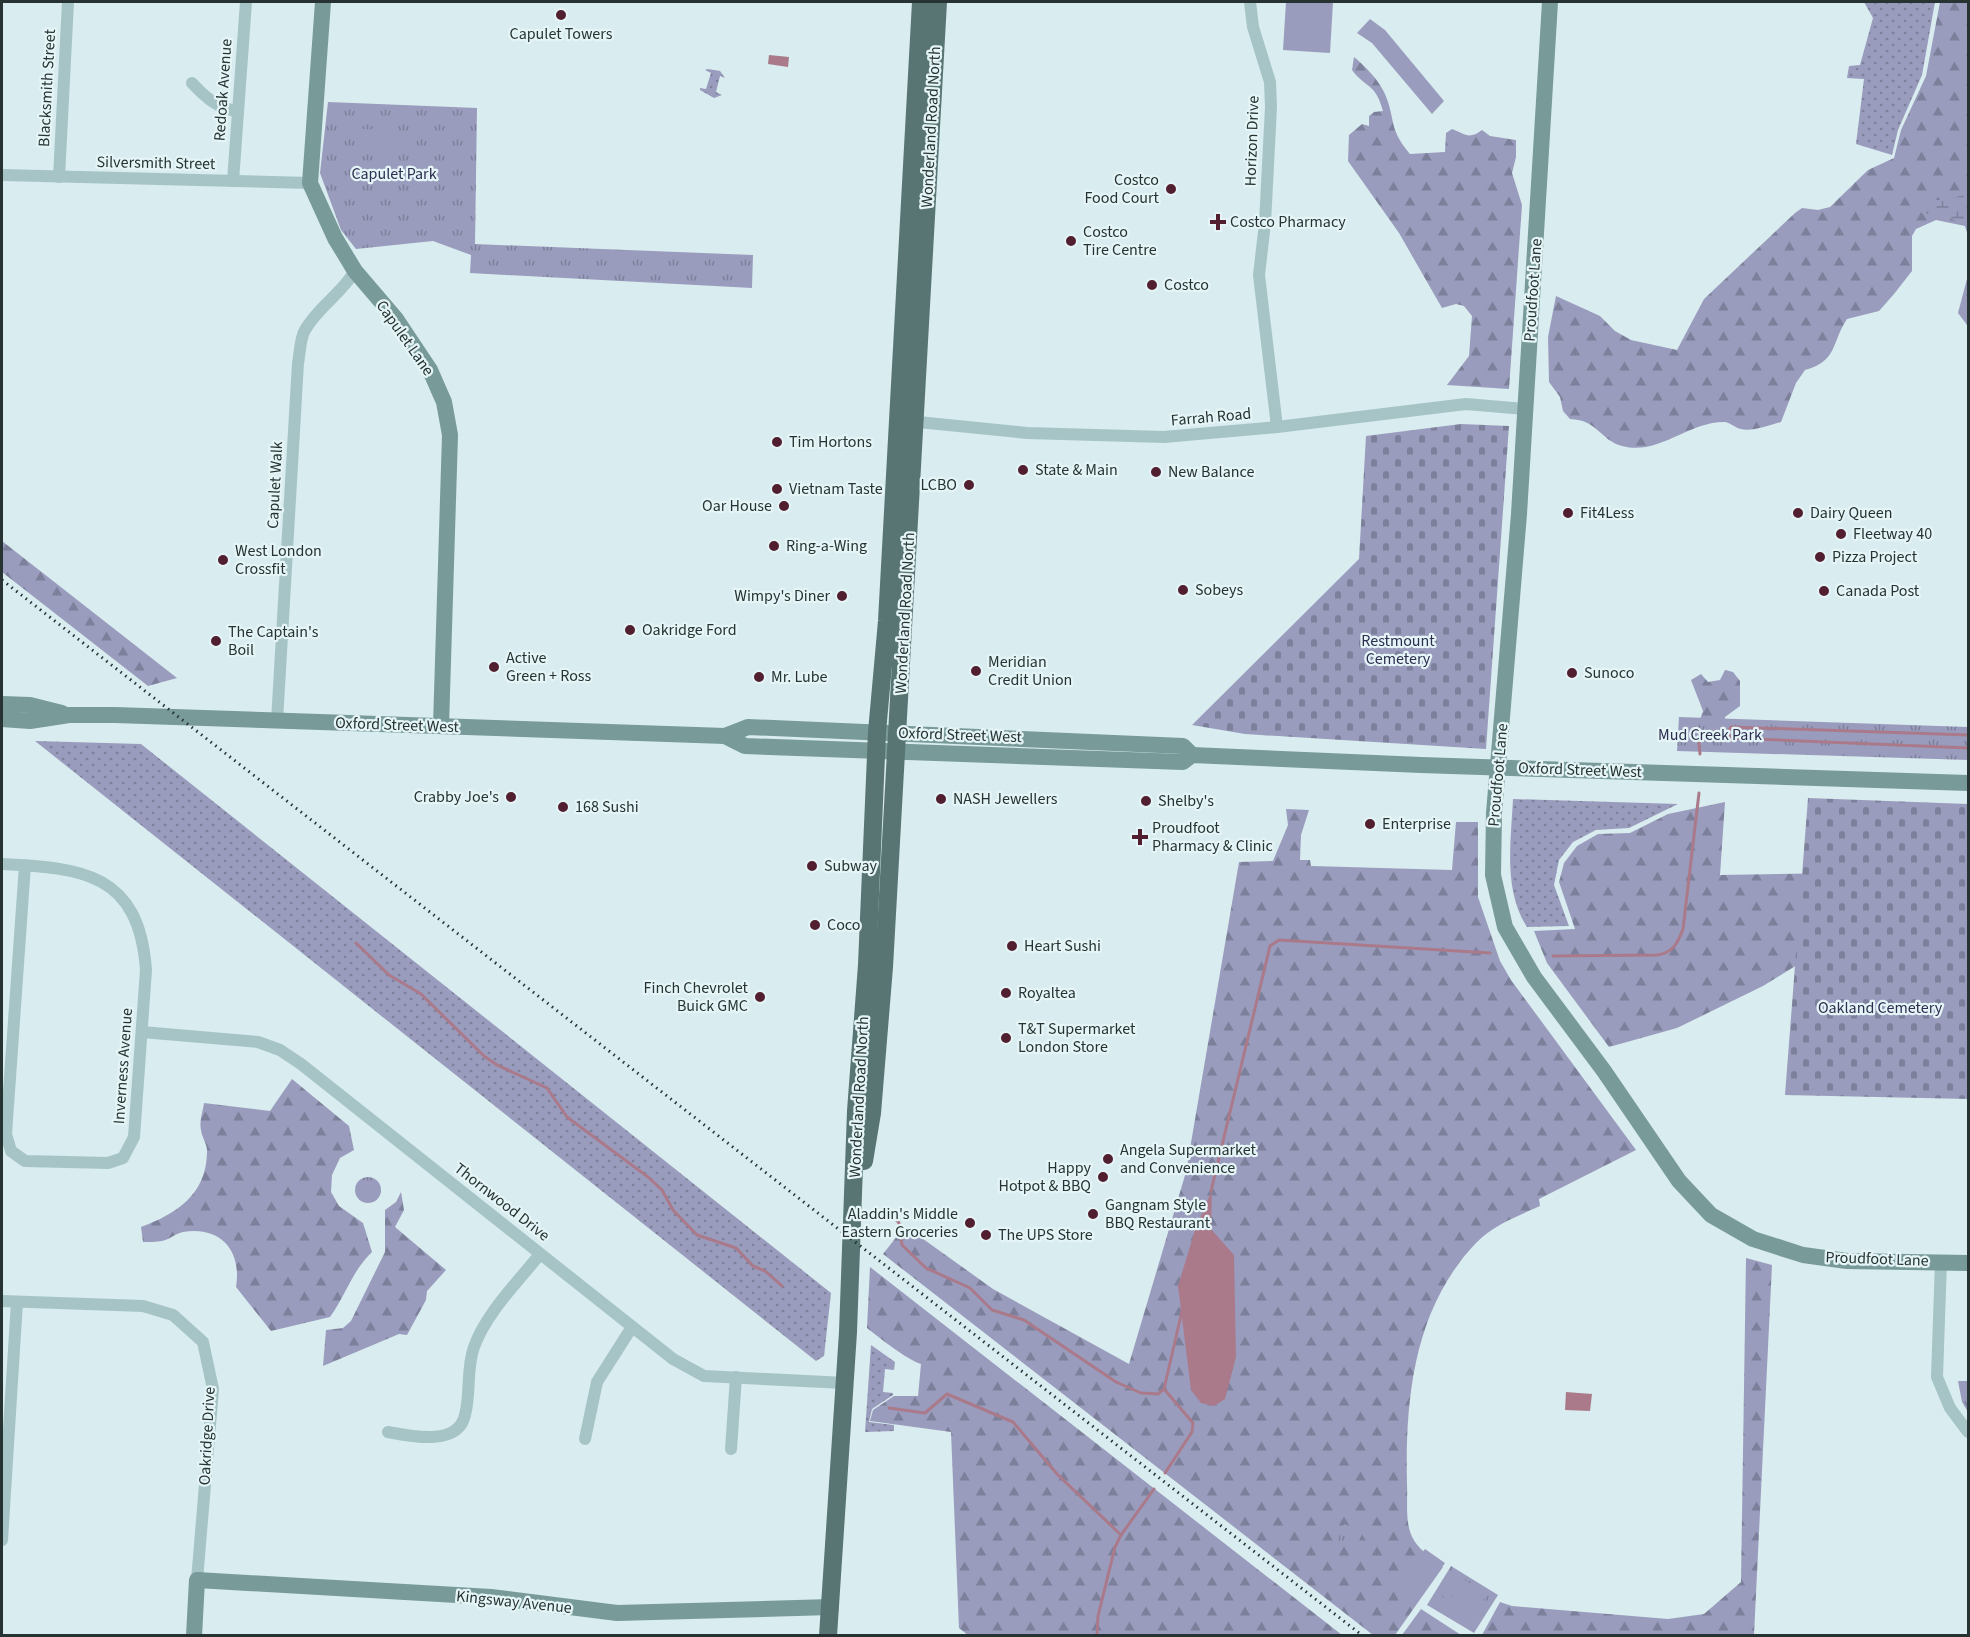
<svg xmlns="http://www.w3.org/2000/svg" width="1970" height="1637" viewBox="0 0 1970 1637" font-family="'Source Sans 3',sans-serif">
<defs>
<pattern id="grass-dots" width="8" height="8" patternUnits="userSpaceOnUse" patternTransform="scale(1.5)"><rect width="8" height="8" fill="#9a9cbd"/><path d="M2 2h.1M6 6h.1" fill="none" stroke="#7d809a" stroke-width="1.8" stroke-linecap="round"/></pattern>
<pattern id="forest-firs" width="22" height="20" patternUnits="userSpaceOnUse" patternTransform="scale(1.5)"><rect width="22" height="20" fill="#9a9cbd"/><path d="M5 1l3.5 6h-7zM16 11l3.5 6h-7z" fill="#7d809a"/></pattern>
<pattern id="wetland-marsh" width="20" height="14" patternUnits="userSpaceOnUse" patternTransform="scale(1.5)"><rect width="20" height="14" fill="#9a9cbd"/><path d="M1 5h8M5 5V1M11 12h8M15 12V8" fill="none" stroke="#7d809a"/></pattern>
<pattern id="cemetery-stones" width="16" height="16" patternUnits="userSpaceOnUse" patternTransform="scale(1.5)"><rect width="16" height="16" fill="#9a9cbd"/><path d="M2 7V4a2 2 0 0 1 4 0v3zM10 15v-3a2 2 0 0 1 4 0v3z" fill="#7d809a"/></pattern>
<pattern id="park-tufts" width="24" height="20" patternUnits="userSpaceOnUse" patternTransform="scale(1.5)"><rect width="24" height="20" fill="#9a9cbd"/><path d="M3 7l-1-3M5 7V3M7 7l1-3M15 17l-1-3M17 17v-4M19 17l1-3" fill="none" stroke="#7d809a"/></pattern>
</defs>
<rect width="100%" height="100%" fill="#d9ecef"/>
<g fill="url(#grass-dots)">
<path d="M1864,2H1935L1922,75L1898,130L1892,155L1856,144L1864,79L1847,78L1849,66L1860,65L1873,18Z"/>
<path d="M708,69L720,71L725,78L720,76L716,92L722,95L714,98L700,90V88L706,89L711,73L705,70Z"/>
<path d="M35,741L141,744L831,1293L824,1356L816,1361Z"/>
<path d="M1513,799L1678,804L1629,828L1596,830L1573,842L1559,860L1554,885L1569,926L1527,927C1503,890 1511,841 1513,799Z"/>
<path d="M871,1345L895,1362L894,1370L885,1369L883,1392L893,1393V1395L872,1409L869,1422L894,1425V1431L865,1432Z"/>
</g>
<g fill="url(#forest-firs)">
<path d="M1940,2H1968V236L1965,226L1936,220L1916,229L1912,236V271L1894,294L1879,311L1847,319C1831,343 1838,361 1805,370L1796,383L1781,422C1770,425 1751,432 1741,429C1735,428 1730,422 1724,422C1687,422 1659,456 1622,446C1600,440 1598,420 1570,419L1563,411L1560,397L1549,382L1548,337L1556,296L1600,316L1615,331L1631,340L1677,350L1704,299L1795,213L1802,208L1818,210L1830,207L1868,170L1894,158L1901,130L1926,76Z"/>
<path d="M1354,57C1366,67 1378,79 1385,94C1396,120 1388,128 1410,154L1445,152L1446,133L1452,129C1465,134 1469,140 1482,130L1490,136L1516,140V157L1512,173L1522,205L1509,389L1447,385L1469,356L1472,316L1464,306L1456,304L1442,308L1399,233L1348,161L1349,135L1362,124L1369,126V116L1374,112L1383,111C1375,82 1366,89 1352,70Z"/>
<path d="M1968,275V324L1967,325L1958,313Z"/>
<path d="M2,541L177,678L148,686L2,572Z"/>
<path d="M1725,670L1733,672L1740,681V706L1725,717L1723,737L1698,725L1703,711L1691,680L1701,674L1708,682L1720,680Z"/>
<path d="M1725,802L1720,875L1837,873L1933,881L1763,986L1677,1028L1609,1047L1547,963L1534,931L1575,929L1559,882L1564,863L1577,846L1598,834L1630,833L1668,814Z"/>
<path d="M1286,809L1309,810L1301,835L1300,860H1310L1311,866L1452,870L1456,822H1478V897L1500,961L1511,980L1636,1150L1539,1199L1540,1206C1518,1216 1495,1224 1477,1242C1414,1307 1405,1398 1407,1484C1408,1503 1404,1526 1415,1542C1421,1551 1434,1560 1443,1567L1395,1635H1373L883,1254L905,1226L993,1289L1129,1364L1186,1172L1239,862L1273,861L1288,825Z"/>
<path d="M292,1079L349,1126L354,1150L340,1158L332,1175L331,1192L339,1206L363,1223L372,1252C352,1271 346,1295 330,1317L271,1331L236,1287C242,1251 221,1226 183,1232C176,1233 169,1240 162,1241C156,1242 149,1242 143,1242L141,1227C176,1214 206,1195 207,1153C208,1145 202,1138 201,1130C199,1122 203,1111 204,1103L270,1111Z"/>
<path d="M401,1192L404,1210L395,1227L446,1270L427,1291L426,1300L407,1335L399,1334L323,1366L326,1330L343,1328L351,1321L385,1252V1210L396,1202Z"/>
<path d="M1746,1258L1772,1265L1754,1635H1482L1500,1602L1512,1606L1668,1619L1704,1614L1741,1582Z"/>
<path d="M870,1267L1342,1635L969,1636L959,1628L951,1432L870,1421L873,1410L894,1396H918L921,1364C906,1359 881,1339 867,1328Z"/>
<path d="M1421,1609L1461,1635H1402Z"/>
</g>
<path fill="url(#wetland-marsh)" d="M1963,195H1968V225L1946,217L1921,213L1925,200H1945Z"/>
<g fill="url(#cemetery-stones)">
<path d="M1461,424L1509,426L1486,749L1245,734L1192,725L1359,559L1366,436Z"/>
<path d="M1808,798L1968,804V1099L1785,1095Z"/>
</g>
<g fill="url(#park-tufts)">
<path d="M328,102L477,108L475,244L753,255L752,288L470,273L471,255L433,241L356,249L341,230L320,173Z"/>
<path d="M1679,717L1968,727V760L1677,751Z"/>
<circle cx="368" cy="1190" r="13"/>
<path d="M1958,1381H1968V1412L1962,1402Z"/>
<path d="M1344,1524L1363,1532L1355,1550L1337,1542Z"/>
<path d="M1451,1566L1498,1595L1474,1633L1427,1605Z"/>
</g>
<g fill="#9a9cbd">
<path d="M1286,2H1333L1330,53L1283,50Z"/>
<path d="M1370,19L1385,30L1444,101L1432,114L1372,43L1357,33Z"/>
<path d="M360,129L393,130L392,154L359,152Z"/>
<path d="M1425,1549L1445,1563L1420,1598L1400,1583Z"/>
<path d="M1457,1575L1487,1594L1478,1608L1448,1589Z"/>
<path d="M1446,1593L1476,1612L1467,1626L1437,1607Z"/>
</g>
<g fill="#aa7a8b">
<path d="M769,55L789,57L788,67L768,64Z"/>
<path d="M1212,1190L1211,1229L1234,1255L1236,1357L1225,1399L1214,1406L1201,1403L1191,1390L1178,1286L1195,1230Z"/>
<path d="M1566,1392L1592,1394L1590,1411L1565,1410Z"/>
</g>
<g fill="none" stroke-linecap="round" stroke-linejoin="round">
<g stroke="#aa7a8b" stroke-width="3">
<path d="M1728,732L1731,727L1968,735"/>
<path d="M1700,754L1699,743L1705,732H1728L1730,738L1968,748"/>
<path d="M356,943L389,975L421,994L484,1056L497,1065L547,1088L567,1117L648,1177L662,1190L673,1210L697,1235L736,1248L753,1266L765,1271L782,1286"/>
<path d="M1553,956L1656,955C1672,954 1678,943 1683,929L1699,793"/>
<path d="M1211,1191L1270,946L1279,940L1490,953"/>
<path d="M888,1210L899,1223L902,1245L926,1268L970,1288L992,1310L1024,1320L1116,1382L1141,1393L1158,1394L1164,1389L1182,1311"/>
<path d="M1164,1389L1193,1423L1192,1432L1165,1473"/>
<path d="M889,1408L925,1413L947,1394L1013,1422L1057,1474L1121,1535"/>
<path d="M1097,1636L1098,1616L1115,1547L1121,1535L1154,1489"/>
</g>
<g stroke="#a6c4c6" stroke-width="12">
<path d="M1250,2L1253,27L1270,82L1271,107L1265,223L1259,275L1277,427"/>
<path d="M192,83C205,97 218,109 238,111"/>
<path d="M2,175L310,183"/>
<path d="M59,177L68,2"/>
<path d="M233,181L246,2"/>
<path d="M908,421L1027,433L1164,437L1277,427L1466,404L1525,409"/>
<path d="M277,721L298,363C300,353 300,338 305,330C318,307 342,293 355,271"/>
<path d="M2,864C83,868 139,873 146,970L134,1137L123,1158L108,1163L25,1161L11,1151L6,1134L25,865"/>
<path d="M142,1032L258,1042L280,1050L301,1064L673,1359L704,1376L845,1383"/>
<path d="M1941,1261L1937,1377L1950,1408L1968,1432"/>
<path d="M2,1301L143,1306L173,1315L203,1342L213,1389L197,1580"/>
<path d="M388,1432C410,1436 458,1447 465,1415C471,1393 466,1369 474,1347C486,1313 518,1282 540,1254"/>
<path d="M585,1439L597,1382L632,1327"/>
<path d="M731,1449L736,1377"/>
<path d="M2,1540L17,1302"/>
</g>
<g stroke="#789a99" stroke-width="16">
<path d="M323,2L310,183L335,238L355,271L396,319L430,370L444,402L450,435L441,726"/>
<path d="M1550,2L1519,514L1494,813L1493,875L1505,927L1534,977L1604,1071L1679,1181L1711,1215L1753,1239L1803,1255L1847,1261L1968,1263"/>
<path d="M2,704L30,705L62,713"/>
<path d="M2,719L30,721L69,715H115L725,736L748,727L1183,746L1192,755"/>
<path d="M725,736L745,746L1183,762L1192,755L1421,765L1968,783"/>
<path d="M194,1636L197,1580L491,1597L617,1613L831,1607"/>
</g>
<g stroke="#587473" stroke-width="18">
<path d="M864,1161L872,1113L884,967L938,2"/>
<path d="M828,1636L848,1332L856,1111L867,965L877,732L887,621L921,2"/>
</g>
<path stroke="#263332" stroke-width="3" stroke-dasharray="1.5 4.5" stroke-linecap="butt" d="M2,580L1363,1636"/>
</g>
<g fill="#511f2f" stroke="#e5f5f7" stroke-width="2">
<circle cx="561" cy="15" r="6"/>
<circle cx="1171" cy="189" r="6"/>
<path d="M1215 213h6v6h6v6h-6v6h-6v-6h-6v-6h6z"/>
<circle cx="1071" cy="241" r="6"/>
<circle cx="1152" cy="285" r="6"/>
<circle cx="777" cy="442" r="6"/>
<circle cx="1023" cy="470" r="6"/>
<circle cx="1156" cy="472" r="6"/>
<circle cx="969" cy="485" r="6"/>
<circle cx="777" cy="489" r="6"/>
<circle cx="784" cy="506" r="6"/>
<circle cx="1568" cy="513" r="6"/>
<circle cx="1798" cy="513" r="6"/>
<circle cx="1841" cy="534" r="6"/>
<circle cx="774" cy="546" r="6"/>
<circle cx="1820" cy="557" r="6"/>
<circle cx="223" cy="560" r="6"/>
<circle cx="1183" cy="590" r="6"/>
<circle cx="1824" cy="591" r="6"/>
<circle cx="842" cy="596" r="6"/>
<circle cx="630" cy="630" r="6"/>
<circle cx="216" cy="641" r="6"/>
<circle cx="494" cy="667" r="6"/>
<circle cx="976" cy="671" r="6"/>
<circle cx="1572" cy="673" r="6"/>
<circle cx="759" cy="677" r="6"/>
<circle cx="511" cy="797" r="6"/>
<circle cx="941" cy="799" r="6"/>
<circle cx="1146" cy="801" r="6"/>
<circle cx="563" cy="807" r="6"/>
<circle cx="1370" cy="824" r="6"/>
<path d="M1137 828h6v6h6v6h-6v6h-6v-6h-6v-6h6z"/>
<circle cx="812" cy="866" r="6"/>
<circle cx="815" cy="925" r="6"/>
<circle cx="1012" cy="946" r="6"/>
<circle cx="1006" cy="993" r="6"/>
<circle cx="760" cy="997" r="6"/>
<circle cx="1006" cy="1038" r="6"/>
<circle cx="1108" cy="1159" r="6"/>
<circle cx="1103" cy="1177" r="6"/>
<circle cx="1093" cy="1214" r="6"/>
<circle cx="970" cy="1223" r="6"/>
<circle cx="986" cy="1235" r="6"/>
</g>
<g text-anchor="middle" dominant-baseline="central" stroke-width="4.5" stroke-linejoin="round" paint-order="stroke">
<g font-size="16" fill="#263332" stroke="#e5f5f7" text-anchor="start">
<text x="561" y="34" text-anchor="middle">Capulet Towers</text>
<text x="1159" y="180" text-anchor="end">Costco<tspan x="1159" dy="18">Food Court</tspan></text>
<text x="1230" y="222">Costco Pharmacy</text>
<text x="1083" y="232">Costco<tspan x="1083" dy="18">Tire Centre</tspan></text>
<text x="1164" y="285">Costco</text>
<text x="789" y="442">Tim Hortons</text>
<text x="1035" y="470">State &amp; Main</text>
<text x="1168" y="472">New Balance</text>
<text x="957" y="485" text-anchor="end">LCBO</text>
<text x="789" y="489">Vietnam Taste</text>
<text x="772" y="506" text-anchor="end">Oar House</text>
<text x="1580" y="513">Fit4Less</text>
<text x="1810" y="513">Dairy Queen</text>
<text x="1853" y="534">Fleetway 40</text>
<text x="786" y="546">Ring-a-Wing</text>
<text x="235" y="551">West London<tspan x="235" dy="18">Crossfit</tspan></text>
<text x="1832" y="557">Pizza Project</text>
<text x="1195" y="590">Sobeys</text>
<text x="1836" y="591">Canada Post</text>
<text x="830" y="596" text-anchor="end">Wimpy's Diner</text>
<text x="642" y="630">Oakridge Ford</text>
<text x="228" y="632">The Captain's<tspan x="228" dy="18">Boil</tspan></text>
<text x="506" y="658">Active<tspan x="506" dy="18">Green + Ross</tspan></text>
<text x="988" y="662">Meridian<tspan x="988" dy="18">Credit Union</tspan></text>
<text x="1584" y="673">Sunoco</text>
<text x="771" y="677">Mr. Lube</text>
<text x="499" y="797" text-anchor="end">Crabby Joe's</text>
<text x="953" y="799">NASH Jewellers</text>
<text x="1158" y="801">Shelby's</text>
<text x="575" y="807">168 Sushi</text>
<text x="1382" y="824">Enterprise</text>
<text x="1152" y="828">Proudfoot<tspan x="1152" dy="18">Pharmacy &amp; Clinic</tspan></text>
<text x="824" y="866">Subway</text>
<text x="827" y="925">Coco</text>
<text x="1024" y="946">Heart Sushi</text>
<text x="748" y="988" text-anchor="end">Finch Chevrolet<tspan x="748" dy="18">Buick GMC</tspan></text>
<text x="1018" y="993">Royaltea</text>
<text x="1018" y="1029">T&amp;T Supermarket<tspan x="1018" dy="18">London Store</tspan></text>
<text x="1120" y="1150">Angela Supermarket<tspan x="1120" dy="18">and Convenience</tspan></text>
<text x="1091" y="1168" text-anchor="end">Happy<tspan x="1091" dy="18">Hotpot &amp; BBQ</tspan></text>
<text x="1105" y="1205">Gangnam Style<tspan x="1105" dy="18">BBQ Restaurant</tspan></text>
<text x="958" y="1214" text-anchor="end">Aladdin's Middle<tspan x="958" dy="18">Eastern Groceries</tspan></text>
<text x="998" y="1235">The UPS Store</text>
</g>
<g font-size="16" fill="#263332" stroke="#e5f5f7">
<text transform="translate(47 88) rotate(-87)">Blacksmith Street</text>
<text transform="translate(223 90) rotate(-86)">Redoak Avenue</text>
<text transform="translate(931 127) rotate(-87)">Wonderland Road North</text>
<text transform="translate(1252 141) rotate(-88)">Horizon Drive</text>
<text transform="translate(156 163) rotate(1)">Silversmith Street</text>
<text transform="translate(1533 290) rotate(-86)">Proudfoot Lane</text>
<text transform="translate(405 338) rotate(55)">Capulet Lane</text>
<text transform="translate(1211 417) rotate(-5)">Farrah Road</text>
<text transform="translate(275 485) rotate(-87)">Capulet Walk</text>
<text transform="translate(905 613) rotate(-87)">Wonderland Road North</text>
<text transform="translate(397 725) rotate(2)">Oxford Street West</text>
<text transform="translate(960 735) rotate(2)">Oxford Street West</text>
<text transform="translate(1580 770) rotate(2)">Oxford Street West</text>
<text transform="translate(1498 775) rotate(-85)">Proudfoot Lane</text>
<text transform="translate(123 1066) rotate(-86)">Inverness Avenue</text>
<text transform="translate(859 1097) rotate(-87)">Wonderland Road North</text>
<text transform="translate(502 1202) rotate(38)">Thornwood Drive</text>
<text transform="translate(1877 1259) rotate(2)">Proudfoot Lane</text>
<text transform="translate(207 1436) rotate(-87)">Oakridge Drive</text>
<text transform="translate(514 1602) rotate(6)">Kingsway Avenue</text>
</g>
<g font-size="16" fill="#2c2d4f" stroke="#e5f5f7">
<text x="394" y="174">Capulet Park</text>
<text x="1398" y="641">Restmount<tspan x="1398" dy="18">Cemetery</tspan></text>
<text x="1710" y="735">Mud Creek Park</text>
<text x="1880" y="1008">Oakland Cemetery</text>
</g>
</g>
<rect width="1970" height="1637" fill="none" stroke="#263332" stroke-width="6"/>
</svg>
